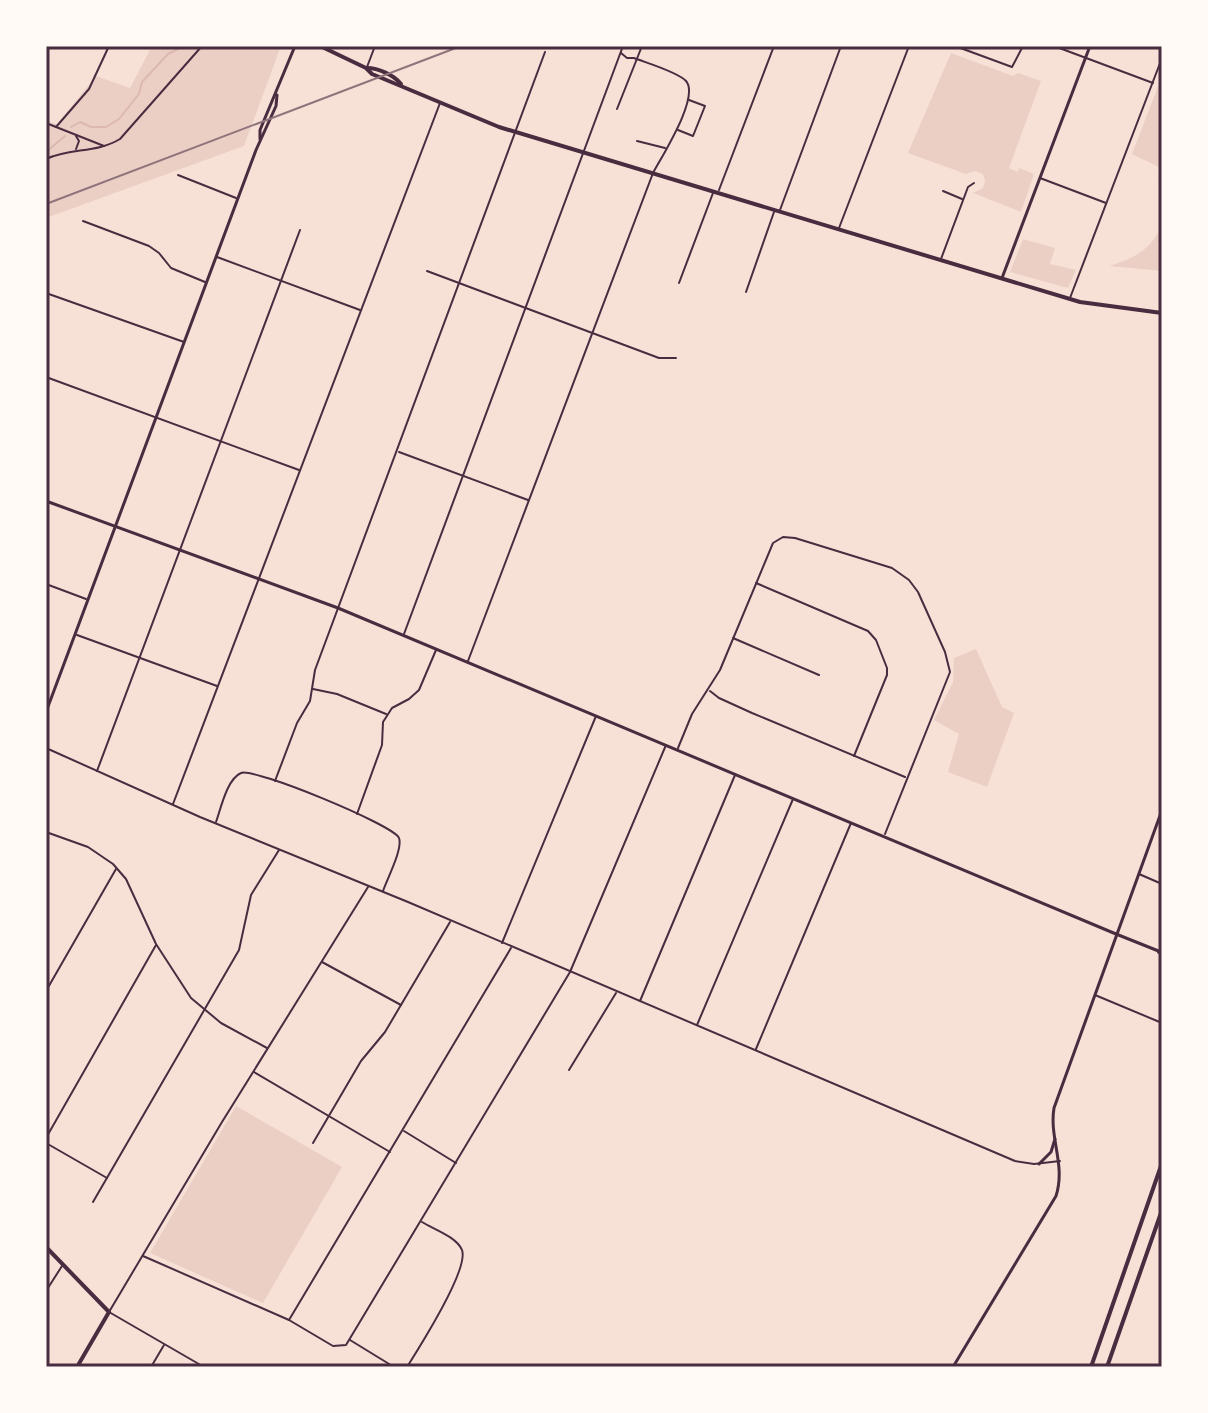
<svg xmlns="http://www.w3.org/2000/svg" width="1208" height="1413" viewBox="0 0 1208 1413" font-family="'Nunito Sans',sans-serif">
<rect width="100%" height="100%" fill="#f7e1d7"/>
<g fill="#ebcfc5">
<path d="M152,46H281L244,146L46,218V121L57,124L96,76L130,88Z"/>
<path d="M951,53L1013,76L1018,73L1041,81L1009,168L1018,172L1019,168L1034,174L1021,212L973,193L983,188L985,181L983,174L975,171L966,174L908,153Z"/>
<path d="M1162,76V186L1158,181L1161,168L1132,154Z"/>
<path d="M1162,224V271L1109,266C1133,259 1153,249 1162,224Z"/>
<path d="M1023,239L1055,248L1050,264L1076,270L1068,288L1010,272Z"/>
<path d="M976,649L1002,707L1014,713L987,787L948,772L959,734L934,720L953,682L954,658Z"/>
<path d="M236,1106L342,1167L263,1303L150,1253Z"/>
</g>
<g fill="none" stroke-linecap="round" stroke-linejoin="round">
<g stroke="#dcb8b0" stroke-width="2">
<path d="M71,127L80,122L91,127H106L119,119L139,94L142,82L168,54L184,46"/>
<path d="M46,152L65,136"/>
</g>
<g stroke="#4a2c40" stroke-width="2">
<path d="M955,46L1012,67L1023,46"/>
<path d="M1054,46L1153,83"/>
<path d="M367,67L375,46"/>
<path d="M617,109L642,46"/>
<path d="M46,123L104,146"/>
<path d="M56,127L89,89L109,46"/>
<path d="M678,130L693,136L705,106L689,100"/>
<path d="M76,136L79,141L76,149"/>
<path d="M637,141L665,148"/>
<path d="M46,159C70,148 97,153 120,139L202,46"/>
<path d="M178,175L236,198"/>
<path d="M1040,178L1106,203"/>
<path d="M719,190L774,46"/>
<path d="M943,191L962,199"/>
<path d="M780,210L841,46"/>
<path d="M83,221L149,246L159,253L171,268L205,282"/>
<path d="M839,228L909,46"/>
<path d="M217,257L360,310"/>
<path d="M941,259L968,187L974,183"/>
<path d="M427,271L659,358H676"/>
<path d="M679,283L713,193"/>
<path d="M746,292L774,212"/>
<path d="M46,293L184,342"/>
<path d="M1070,298L1162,58"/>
<path d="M46,377L299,470"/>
<path d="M399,452L528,500"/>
<path d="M756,583L868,631L876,640L887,668V675L854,756"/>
<path d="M46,584L86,599"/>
<path d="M404,634L623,46"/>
<path d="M77,635L217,686"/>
<path d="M733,638L819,675"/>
<path d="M468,661L653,173C662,156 700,97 686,81C678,72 647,63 634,58H627L621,53"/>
<path d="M313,689L337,694L386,714"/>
<path d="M710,691L719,698L752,713L905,777"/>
<path d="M46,748L200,817L408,902L1015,1161L1034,1164L1060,1161"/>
<path d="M678,748L692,714L720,670L773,543L783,537L795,538L892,568L909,580L918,592L945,652L950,672L885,834"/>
<path d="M97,771L300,230"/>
<path d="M275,781L297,723L310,701L315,670L545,52"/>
<path d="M173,804L440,103"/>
<path d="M357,814L382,745L383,722L392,708L409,699L419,690L436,650"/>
<path d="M216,822C221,808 227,779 241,773C253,767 394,825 399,838C403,849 387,879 383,891"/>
<path d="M46,832L88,847L113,864L126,879L156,944L191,998L221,1023L267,1048"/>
<path d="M1139,874L1162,884"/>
<path d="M502,943L596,716"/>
<path d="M322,962L401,1005"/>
<path d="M46,991L116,869"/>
<path d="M1095,995L1162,1023"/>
<path d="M640,1001L735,775"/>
<path d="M697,1025L793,799"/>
<path d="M756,1049L851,823"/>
<path d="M569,1070L616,993"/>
<path d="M254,1072L390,1152"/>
<path d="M404,1131L456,1163"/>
<path d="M46,1138L156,945"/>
<path d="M46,1143L107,1178"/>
<path d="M313,1143L361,1061L385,1032L450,922"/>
<path d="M93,1202L239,950L251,895L279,850"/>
<path d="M143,1256L289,1320L333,1346L346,1345L570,972L666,745"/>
<path d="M46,1291L62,1266"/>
<path d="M289,1320L511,948"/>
<path d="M350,1340L394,1367"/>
<path d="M151,1367L164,1345"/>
<path d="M204,1367L109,1312L222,1122L368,887"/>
<path d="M407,1367C419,1348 469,1269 462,1250C457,1237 433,1229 422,1222"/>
</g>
<g stroke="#4a2c40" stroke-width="3">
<path d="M1002,278L1090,46"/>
<path d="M46,501L338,608L1116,934"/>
</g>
<g stroke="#4a2c40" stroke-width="3">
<path d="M260,139V130L295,46"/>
<path d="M46,712L256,150L276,106L277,95"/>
<path d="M1116,934L1161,952"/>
<path d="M1039,1164L1051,1152L1055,1139"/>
<path d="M953,1367L1056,1196C1066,1165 1049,1138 1054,1108L1162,810"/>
</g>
<g stroke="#4a2c40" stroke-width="4">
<path d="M320,46L366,68L372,74L499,127L1080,302L1162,313"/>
<path d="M367,68C378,68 394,75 401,84"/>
<path d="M46,1247L109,1312L77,1367"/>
</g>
<g stroke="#4a2c40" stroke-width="4">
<path d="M1159,952H1162"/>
<path d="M1091,1367L1162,1163"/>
<path d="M1107,1367L1162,1210"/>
</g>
<path stroke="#8f747c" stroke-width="2" d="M46,204L461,46"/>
</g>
<rect width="1208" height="1413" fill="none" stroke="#fffaf5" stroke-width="96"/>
<rect x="48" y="48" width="1112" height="1317" fill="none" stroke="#4a2c40" stroke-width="3"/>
</svg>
